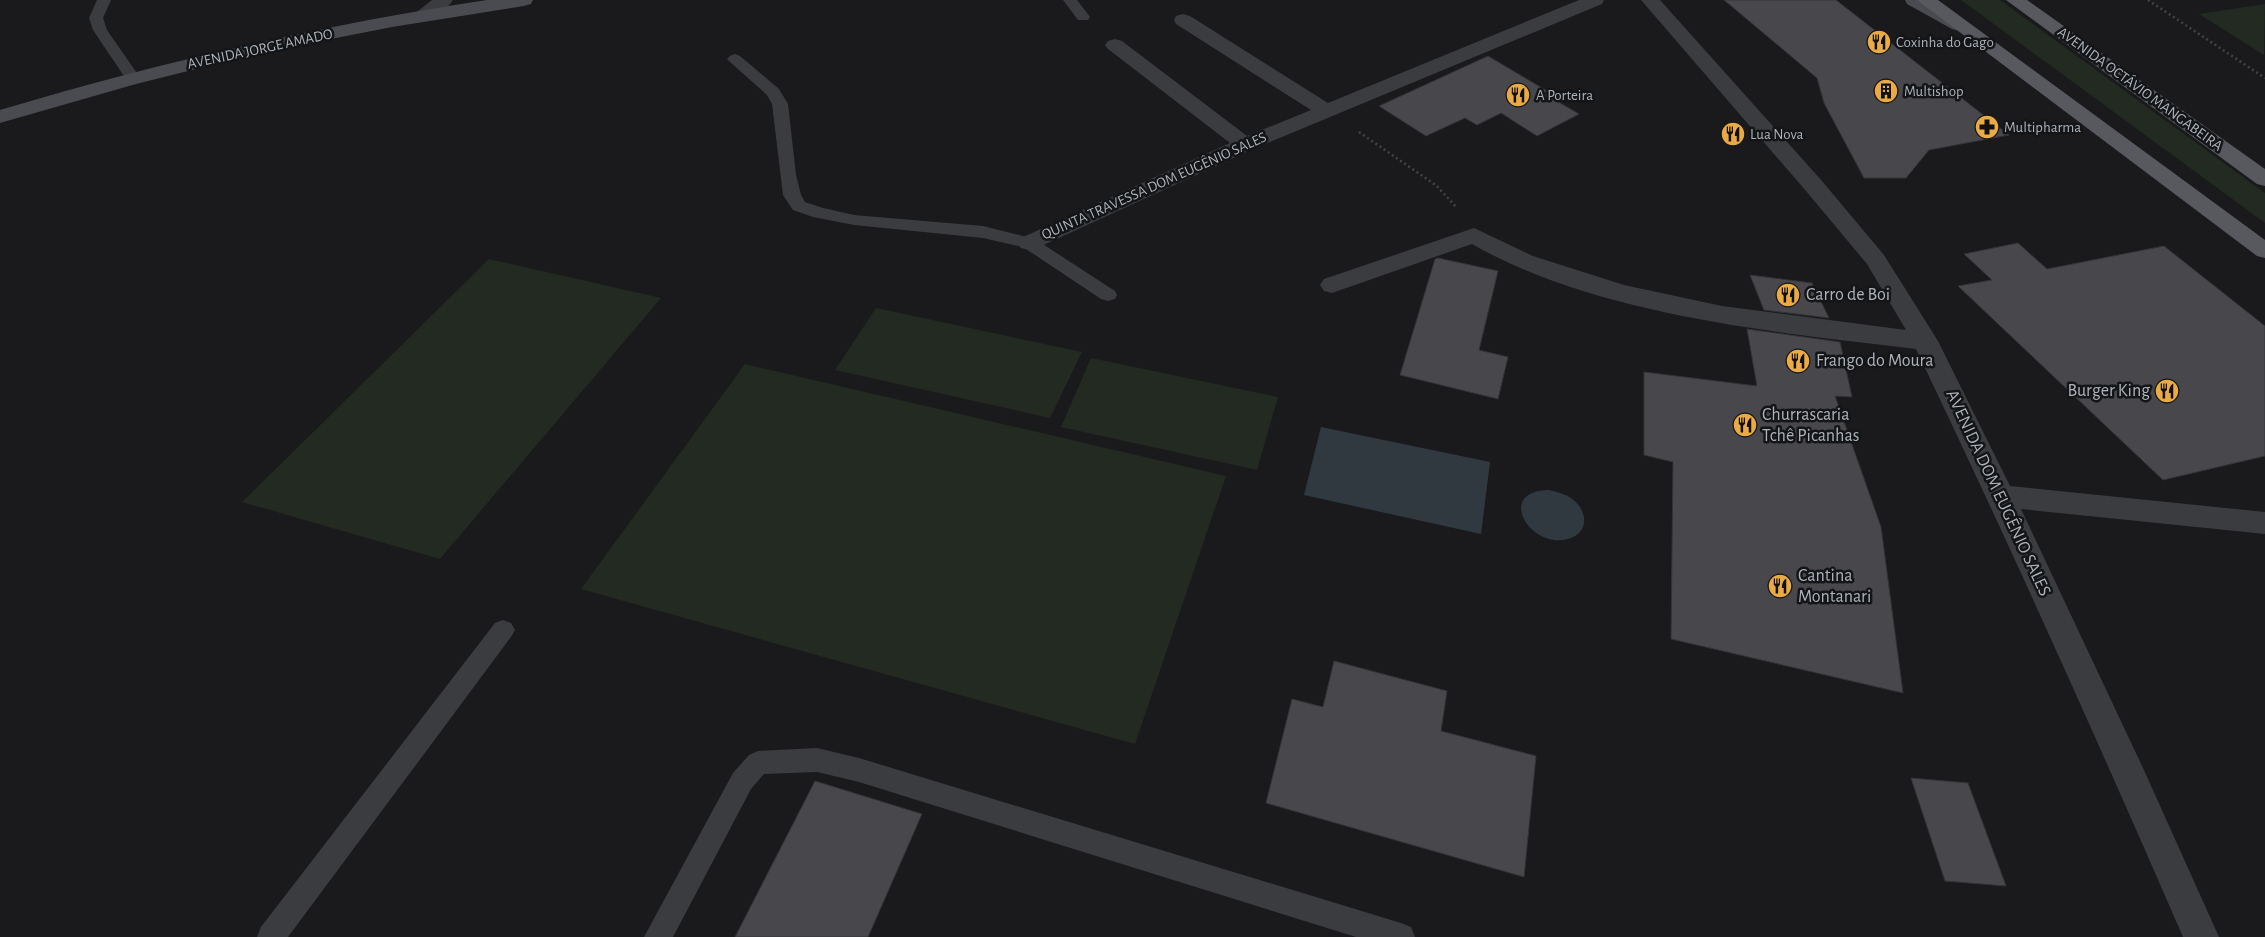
<svg xmlns="http://www.w3.org/2000/svg" width="2265" height="937" viewBox="0 0 2265 937" font-family="'Alegreya Sans',sans-serif">
<rect width="100%" height="100%" fill="#1a1a1c"/>
<g fill="#222a22">
<path d="M1961,0H2000L2265,193V223Z"/>
<path d="M2265,4L2264,55L2199,14Z"/>
<path d="M489,259L661,298L440,559L242,502Z"/>
<path d="M876,308L1082,352L1050,418L835,370Z"/>
<path d="M1091,358L1278,397L1257,470L1061,427Z"/>
<path d="M745,364L1226,476L1135,744L581,589Z"/>
</g>
<g fill="#30393f">
<path d="M1321,427L1490,462L1481,534L1304,495Z"/>
<path d="M1549,490C1557,492 1565,494 1571,498C1586,508 1591,530 1571,538C1532,553 1493,491 1549,490Z"/>
</g>
<g fill="#47474c" stroke="#343438">
<path d="M1724,0H1836L2009,135L1929,150L1906,178H1864L1824,103L1817,78Z"/>
<path d="M1488,56L1547,91L1543,93L1579,114L1537,136L1501,113L1477,125L1465,118L1426,136L1379,106Z"/>
<path d="M2018,243L2047,269L2164,246L2265,326V456L2163,480L1958,286L1992,280L1964,254Z"/>
<path d="M1438,258L1498,271L1479,350L1508,357L1498,399L1400,375L1435,259Z"/>
<path d="M1750,275L1812,283L1829,318L1764,310Z"/>
<path d="M1747,329L1840,342L1852,397L1835,396L1881,527L1903,693L1671,639L1673,462L1644,455V372L1757,386Z"/>
<path d="M1334,661L1447,691L1441,731L1536,756L1524,877L1266,803L1292,699L1323,707Z"/>
<path d="M1911,778L1968,783L2006,886L1945,881Z"/>
<path d="M815,781L922,814L868,937H735Z"/>
</g>
<g fill="none" stroke-linecap="round" stroke-linejoin="round">
<g stroke="#414347" stroke-width="2.5" stroke-dasharray="2 3" stroke-linecap="butt">
<path d="M2148,0L2265,78"/>
<path d="M1359,132L1437,186L1456,207"/>
</g>
<g fill="#3b3c40" fill-rule="evenodd">
<path d="M97,0H111L103,18L107,30L141,79L138,82H128L93,30L89,18Z"/>
<path d="M1063,0H1077L1090,17L1088,20H1078Z"/>
<path d="M735,54L740,56L779,89L788,104L796,175L801,195L805,202L823,208L854,215L983,226L1035,239L1115,291L1117,295L1115,299L1108,301L1101,299L1023,247L983,238L854,225L813,217L793,210L783,195L772,104L767,95L730,62L727,59L730,56Z"/>
<path d="M503,620L511,623L515,630L511,637L288,937H257L261,927L495,623Z"/>
<path d="M817,748L859,758L1401,923L1411,927L1415,937H1356L859,782L817,772L764,774L751,789L673,937H644L733,773L749,755L758,751Z"/>
</g>
<g fill="#3b3c40" fill-rule="evenodd">
<path d="M432,0H453C446,11 428,22 415,19L413,15Z"/>
<path d="M1579,0H1604L1602,4L1253,149L1037,248L1029,250L1021,248L1017,243L1021,238L1230,143L1108,49L1105,45L1108,41L1115,39L1122,41L1247,136L1311,110L1176,24L1174,20L1176,16L1183,14L1190,16L1328,103Z"/>
<path d="M1641,0H1660L1822,181L1884,255L1938,341L2010,486L2265,512V534L2021,509L2143,768L2219,937H2183C2097,739 2009,543 1916,349C1774,332 1598,316 1472,244L1332,293L1324,291L1320,285L1324,279L1474,228L1533,256L1624,285L1722,306L1906,330L1867,264L1806,191Z"/>
</g>
<g fill="#494b50" fill-rule="evenodd">
<path d="M487,0H533L531,4L524,6L392,27L260,53L136,84L0,123V110C160,62 322,25 487,0Z"/>
<path d="M1905,0H1928L1966,21L1968,25L1966,29L1959,31L1952,29L1907,4Z"/>
</g>
<g fill="#57595f" fill-rule="evenodd">
<path d="M1917,0H1938L2265,240V258L2257,256Z"/>
<path d="M2006,0H2027L2265,169V186L2257,184Z"/>
</g>
</g>
<defs>
<g id="restaurant-disc" transform="scale(1.25)"><circle r="9.5" fill="#eaab44" stroke="#141517"/><path d="M-5-6h1v4h1v-4h1v4h1v-4h1v5L-1.5 .5V6h-2V.5L-5-1ZM5-6V6H3V1.5H1.5Q1.5-4 5-6Z" fill="#111"/></g>
<g id="building-disc" transform="scale(1.25)"><circle r="9.5" fill="#eaab44" stroke="#141517"/><path d="M-4-6H4V6H1V3H-1V6H-4ZM-2.5-4.3h1.7v1.8h-1.7ZM.8-4.3h1.7v1.8H.8ZM-2.5-1h1.7V.8h-1.7ZM.8-1h1.7V.8H.8Z" fill="#111"/></g>
<g id="pharmacy-disc" transform="scale(1.25)"><circle r="9.5" fill="#eaab44" stroke="#141517"/><path d="M-2-6h4v4h4v4h-4v4h-4v-4h-4v-4h4Z" fill="#111"/></g>
</defs>
<g fill-rule="evenodd">
<use href="#restaurant-disc" x="1879" y="42"/>
<use href="#building-disc" x="1886" y="91"/>
<use href="#restaurant-disc" x="1518" y="95"/>
<use href="#pharmacy-disc" x="1987" y="127"/>
<use href="#restaurant-disc" x="1733" y="134"/>
<use href="#restaurant-disc" x="1788" y="295"/>
<use href="#restaurant-disc" x="1798" y="361"/>
<use href="#restaurant-disc" x="2167" y="391"/>
<use href="#restaurant-disc" x="1745" y="425"/>
<use href="#restaurant-disc" x="1780" y="586"/>
</g>
<g text-anchor="middle" dominant-baseline="central" stroke-width="5" stroke-linejoin="round" paint-order="stroke">
<g font-size="15" fill="#adb1ba" stroke="#141517" text-anchor="start">
<text x="1896" y="42">Coxinha do Gago</text>
<text x="1904" y="91">Multishop</text>
<text x="1536" y="95">A Porteira</text>
<text x="2004" y="127">Multipharma</text>
<text x="1750" y="134">Lua Nova</text>
</g>
<g font-size="15" fill="#adb1ba" stroke="#141517">
<text transform="translate(260 49) rotate(-12)">AVENIDA JORGE AMADO</text>
<text transform="translate(2140 89) rotate(36)">AVENIDA OCTÁVIO MANGABEIRA</text>
<text transform="translate(1154 186) rotate(-24)">QUINTA TRAVESSA DOM EUGÊNIO SALES</text>
</g>
<g font-size="18" fill="#adb1ba" stroke="#141517" text-anchor="start">
<text x="1806" y="295">Carro de Boi</text>
<text x="1816" y="361">Frango do Moura</text>
<text x="2150" y="391" text-anchor="end">Burger King</text>
<text x="1762" y="415">Churrascaria<tspan x="1762" dy="21">Tchê Picanhas</tspan></text>
<text x="1798" y="576">Cantina<tspan x="1798" dy="21">Montanari</tspan></text>
</g>
<g font-size="18" fill="#adb1ba" stroke="#141517">
<text transform="translate(1998 493) rotate(65)">AVENIDA DOM EUGÊNIO SALES</text>
</g>
</g>
</svg>
